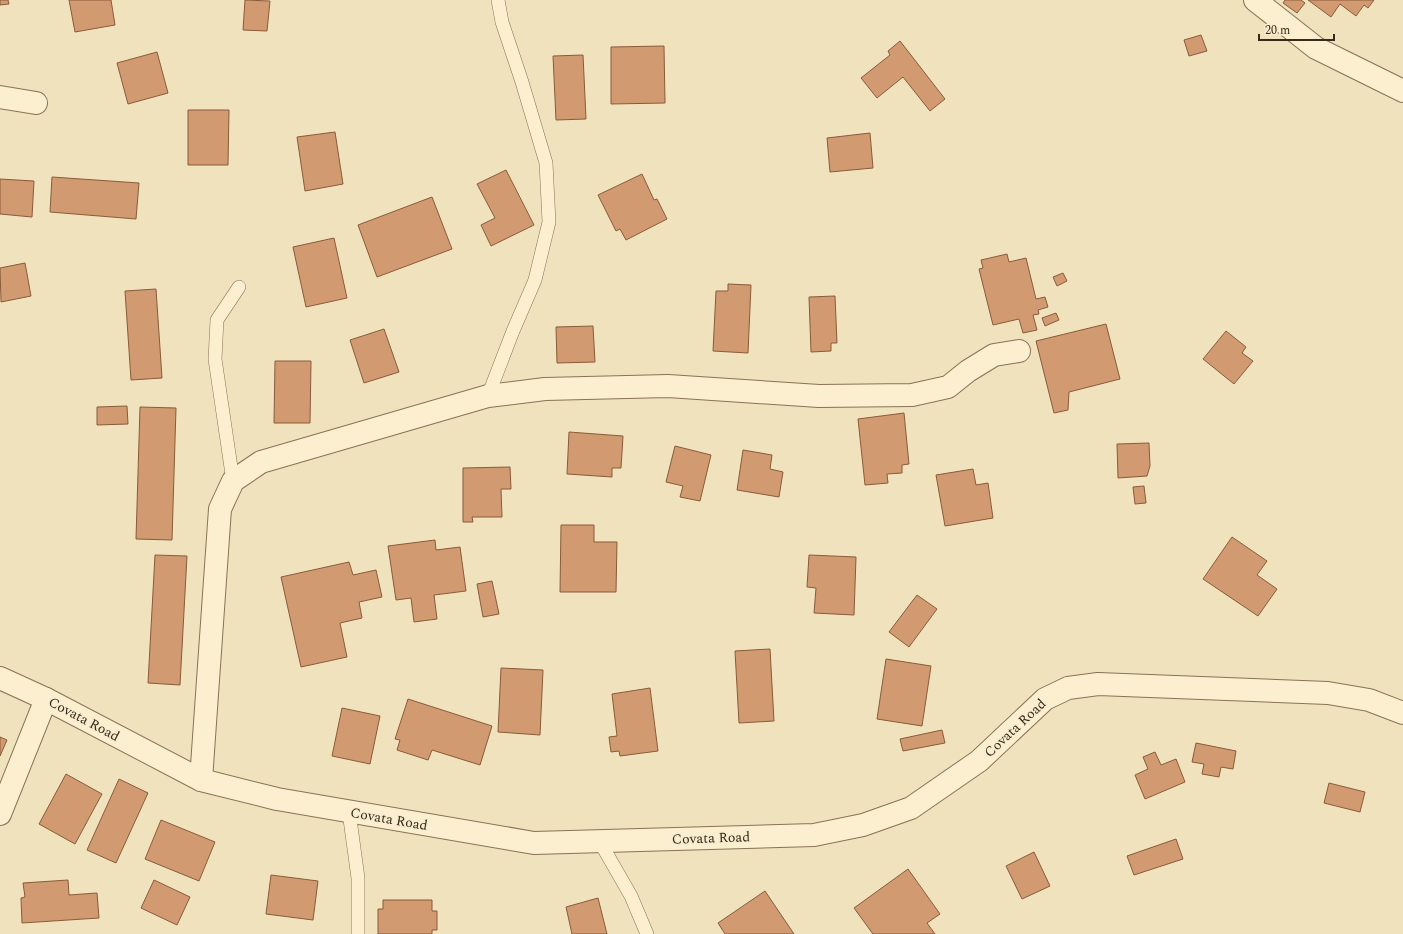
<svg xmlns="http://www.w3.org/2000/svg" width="1403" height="934" viewBox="0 0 1403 934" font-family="Spectral,serif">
<rect width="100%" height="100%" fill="#f0e2bd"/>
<g fill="#d19a70" stroke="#8a5b3a">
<path d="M0,0H8L9,4L0,5Z"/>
<path d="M69,0H111L115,25L75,32Z"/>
<path d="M245,0L270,1L267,31L243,30Z"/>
<path d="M1285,0H1301L1305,3L1297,13L1283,3Z"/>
<path d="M1308,0H1374L1368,8L1364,5L1356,16L1340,4L1331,17Z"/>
<path d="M1201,35L1207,51L1189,56L1184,40Z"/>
<path d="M900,41L945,99L930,111L903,77L877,98L861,78L890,55L888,51Z"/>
<path d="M664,46L665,103L611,104V47Z"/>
<path d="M157,52L168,93L128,104L117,63Z"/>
<path d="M583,55L586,119L556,120L553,56Z"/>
<path d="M188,110H229L228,165H188Z"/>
<path d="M335,132L343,184L305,191L297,137Z"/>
<path d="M870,133L873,168L830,172L827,138Z"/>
<path d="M506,170L534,225L491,246L481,225L495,218L477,184Z"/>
<path d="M642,174L654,200L657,199L667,219L626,240L620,229L616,231L598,195Z"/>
<path d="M52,177L139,183L136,219L50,212Z"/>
<path d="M0,179L34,181L32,217L0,214Z"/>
<path d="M432,197L452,249L377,277L358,225Z"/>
<path d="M334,238L347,298L306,307L293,247Z"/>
<path d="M1007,254L1009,262L1026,258L1036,299L1045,297L1048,307L1038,310L1039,314L1033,315L1037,330L1023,333L1019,319L993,325L979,269L983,268L981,260Z"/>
<path d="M25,263L31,296L1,302L0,268Z"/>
<path d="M1063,273L1067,281L1057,286L1053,277Z"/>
<path d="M728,284L751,285L748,353L713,351L716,291H728Z"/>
<path d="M156,289L162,378L131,380L125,291Z"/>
<path d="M835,296L837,343H831V351L811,352L809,297Z"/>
<path d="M1056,313L1059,320L1045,326L1042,318Z"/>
<path d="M1106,324L1120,379L1069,392L1068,410L1054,413L1036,341Z"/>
<path d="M593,326L595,362L557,363L556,327Z"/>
<path d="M384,329L399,372L364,383L350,340Z"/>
<path d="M1226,331L1246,347L1242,353L1253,361L1234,384L1203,359Z"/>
<path d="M275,361H311L310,423H274Z"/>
<path d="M127,406L128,424L97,425V407Z"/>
<path d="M140,407L176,408L172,540L136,539Z"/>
<path d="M904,413L909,464L902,465V473L887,474L888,483L865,485L858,419Z"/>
<path d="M569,432L623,436L621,468H612V477L567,474Z"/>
<path d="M1149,443L1150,466L1147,476L1118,478L1117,444Z"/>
<path d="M675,446L711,455L700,501L680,497L683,486L666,482Z"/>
<path d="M743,450L772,455L770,469L783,472L779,497L737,490Z"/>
<path d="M510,467L511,489H501L502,517H472L473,522H463V468Z"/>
<path d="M973,469L976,485L988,483L993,518L945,526L936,475Z"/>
<path d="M1144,486L1146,503L1135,504L1133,487Z"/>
<path d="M561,525H594V542H617L616,592H560Z"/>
<path d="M1232,537L1267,561L1257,575L1277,589L1258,616L1203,579Z"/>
<path d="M435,540L436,550L460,547L466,591L434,595L437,619L414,622L411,598L396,600L388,546Z"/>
<path d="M155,555L187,556L180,685L148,683Z"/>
<path d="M809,555L856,557L854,615L814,613L816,588L807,587Z"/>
<path d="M349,562L353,575L376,570L382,597L359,602L362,618L340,623L347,657L301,667L281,577Z"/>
<path d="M492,581L499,614L483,617L477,584Z"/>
<path d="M917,595L937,609L909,647L889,632Z"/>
<path d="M770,649L774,721L739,723L735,651Z"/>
<path d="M886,659L931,666L922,726L877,719Z"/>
<path d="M501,668L543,670L540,735L498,732Z"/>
<path d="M650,688L658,751L620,756L619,751L611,752L609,737L617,736L612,694Z"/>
<path d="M408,699L492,726L480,765L432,750L428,760L397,750L400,740L395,739Z"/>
<path d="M342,708L380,716L370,764L332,756Z"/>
<path d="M942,730L945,743L903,751L900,739Z"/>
<path d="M0,737L7,740L0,756Z"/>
<path d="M1196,743L1236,751L1233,769L1221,767L1219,777L1202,774L1204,764L1192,762Z"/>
<path d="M1155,752L1161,765L1176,759L1185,782L1145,799L1135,775L1148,769L1143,757Z"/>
<path d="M66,774L102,794L75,844L39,824Z"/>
<path d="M119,779L148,793L116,863L87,850Z"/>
<path d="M1329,783L1365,792L1360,812L1324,803Z"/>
<path d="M161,820L215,842L199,881L145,859Z"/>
<path d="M1176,839L1183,859L1134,875L1127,856Z"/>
<path d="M1034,852L1050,886L1022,899L1006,866Z"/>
<path d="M908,869L940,914L927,923L935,934H873L854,908Z"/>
<path d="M271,875L318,881L313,920L266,914Z"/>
<path d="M68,880L69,895L97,893L99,918L22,923L21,898L25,897L23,883Z"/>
<path d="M154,880L190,897L177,925L141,908Z"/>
<path d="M765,891L794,934H725L718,923Z"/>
<path d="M598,898L607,934H572L566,907Z"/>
<path d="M383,900H432V911H437V930H432V934H378V909H383Z"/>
</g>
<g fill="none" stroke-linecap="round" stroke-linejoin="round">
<g stroke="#897255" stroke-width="14">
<g id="service">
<path d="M488,396L513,331L535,280L549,222L546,163L522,82L502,22L498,0"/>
<path d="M233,481L215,359L217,320L239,287"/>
<path d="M349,812L358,878V934"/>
<path d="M600,842L631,896L647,934"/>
</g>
</g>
<g stroke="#897255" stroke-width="24">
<g id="minor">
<path d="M1255,0L1316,48L1403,91"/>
<path d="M0,97L36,103"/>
<path d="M0,678L46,699L201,780L277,799L534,843L814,835L863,825L911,808L979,761L1045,699L1068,688L1098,684L1328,693L1369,700L1403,713"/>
<path d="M201,780L220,509L233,481L261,462L488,396L545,389L668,386L819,396L912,395L948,387L968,371L994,355L1019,351"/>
<path d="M0,814L46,699"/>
</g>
</g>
<use href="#service" stroke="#fbefd0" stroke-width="13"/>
<use href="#minor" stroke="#fbefd0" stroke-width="22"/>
</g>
<g text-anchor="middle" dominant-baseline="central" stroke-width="3" stroke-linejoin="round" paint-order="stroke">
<g font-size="14" fill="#37291b" stroke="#f7eccd">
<text transform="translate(84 719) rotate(28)">Covata Road</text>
<text transform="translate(1015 728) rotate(-43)">Covata Road</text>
<text transform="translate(389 819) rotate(10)">Covata Road</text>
<text transform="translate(711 838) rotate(-2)">Covata Road</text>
</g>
</g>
<path d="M1259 34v6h75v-6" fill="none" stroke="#37291b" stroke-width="2"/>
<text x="1265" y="34" font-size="12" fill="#37291b" stroke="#f7eccd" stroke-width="3" paint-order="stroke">20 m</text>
</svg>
